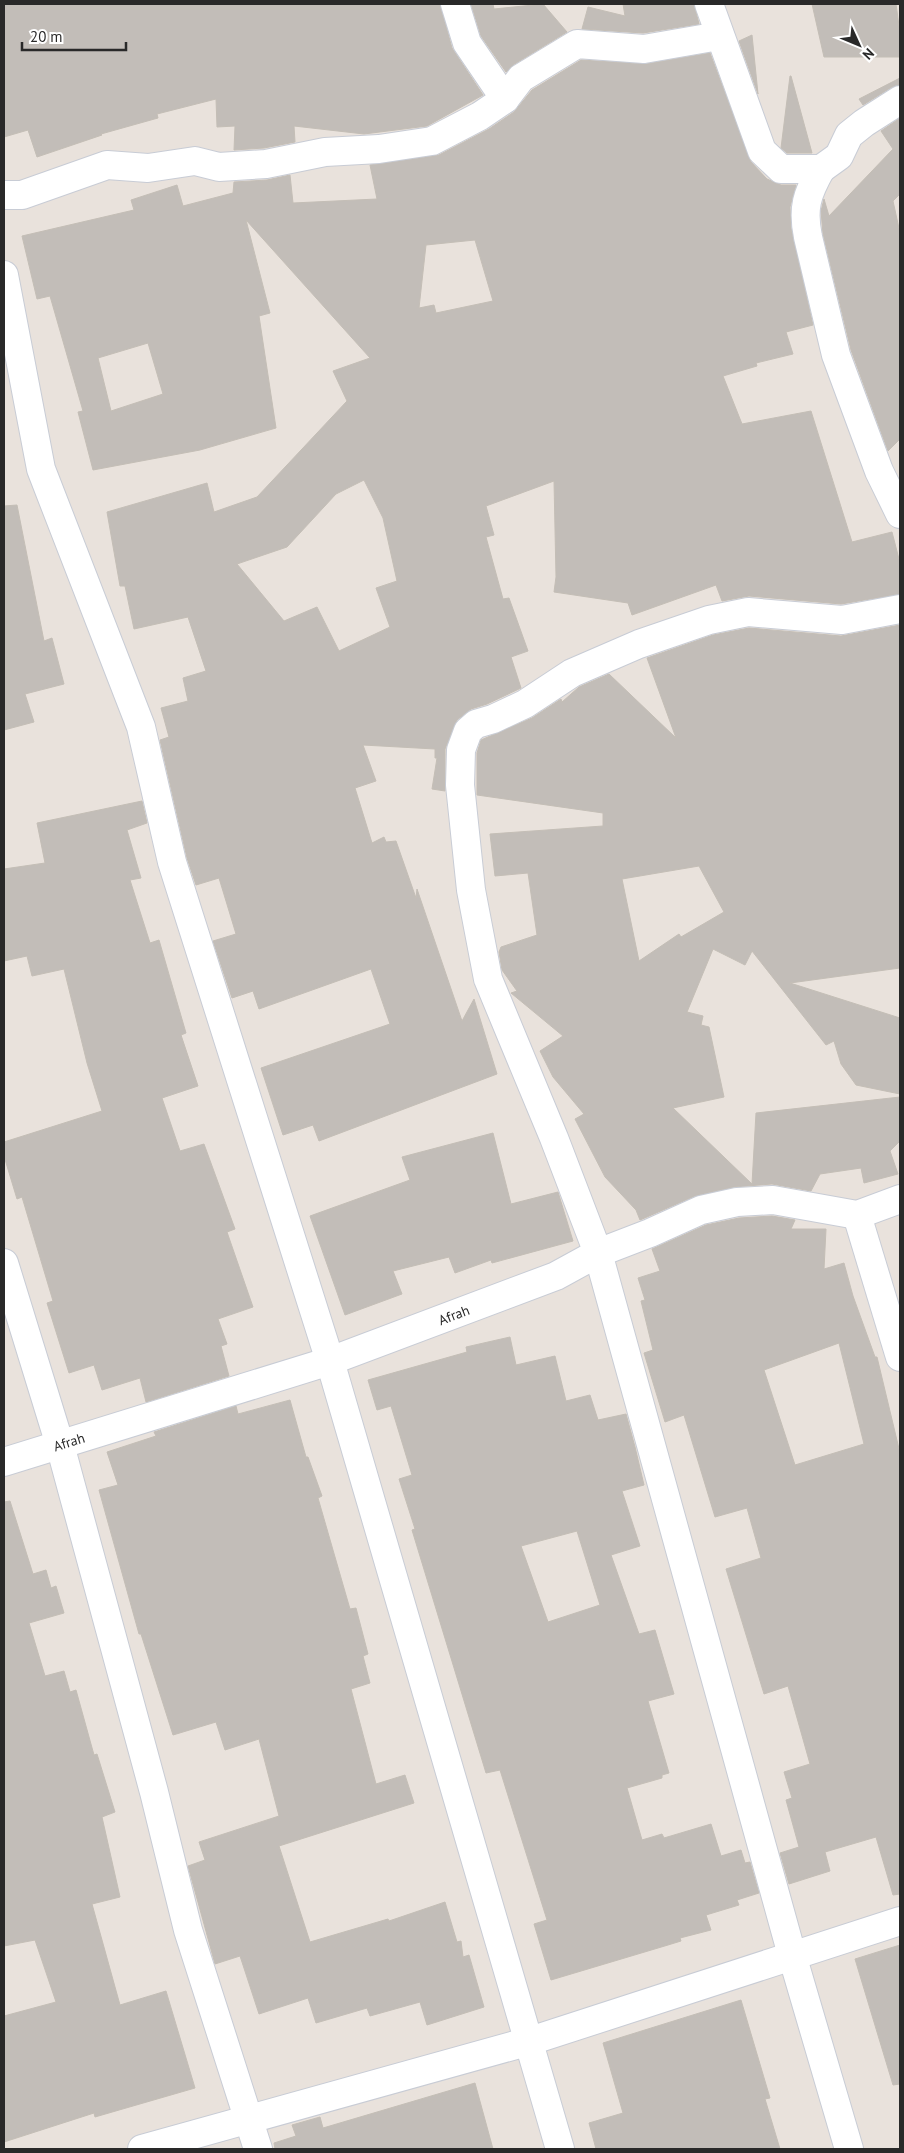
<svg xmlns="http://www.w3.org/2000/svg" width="904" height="2153" viewBox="0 0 904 2153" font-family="'PT Sans',sans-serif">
<rect width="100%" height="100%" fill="#e9e2dc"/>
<g fill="#c2bdb8" stroke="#c4beb6" fill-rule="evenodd">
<path d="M4,4H440L452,48L483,95L427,126L364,134L294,126L295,142L264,148L234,150L235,126L217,127L216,99L157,114L158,118L101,134L102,135L37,157L28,130L4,137Z"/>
<path d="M471,4H493L494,9L543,4L567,32L513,65L506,72L481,36Z"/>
<path d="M623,4H694L699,24L643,33L582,29L588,7L625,16Z"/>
<path d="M812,4H896L900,33V57H824Z"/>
<path d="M752,35L758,94L739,41Z"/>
<path d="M710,53L751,162L767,179L781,185H796L790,207L791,228L813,325L786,332L793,354L756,363L757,366L723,376L742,424L811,411L852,542L892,532L900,563V594L841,604L749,596L722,601L716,585L632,615L628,603L554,592L556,577L554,481L486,506L494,535L486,537L503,599L509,598L528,651L511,657L521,688L487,704L471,709L457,720L445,749V791L432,789L437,758H435V749L363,745L376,781L355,788L372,843L384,837L386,842L396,841L416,898L417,889L462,1021L474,999L497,1074L319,1141L313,1125L283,1135L261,1068L390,1024L371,969L259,1009L253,991L232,998L213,941L236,934L219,878L196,885L187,858L160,740L169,737L161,708L188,701L183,678L206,671L188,617L134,629L125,586H120L107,512L207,483L214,512L257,497L347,401L333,371L370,358L246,220L270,313L259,316L276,428L200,450L93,470L78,412L83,411L50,296L37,299L22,236L134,210L131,200L177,185L183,206L233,193L234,182L267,180L290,175L293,203L377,199L370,165L439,155L489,129L514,112L532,90L581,60L646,64ZM475,240L493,301L436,313L434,305L419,308L426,245ZM148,343L163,394L111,411L98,358ZM364,480L383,518L397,581L376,588L390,627L339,651L317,607L284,621L237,564L287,547L336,494Z"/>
<path d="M790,76H791L812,153H787L781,148Z"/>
<path d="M900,78V85L892,87L863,105L859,99Z"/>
<path d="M900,118V194L893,201L900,233V439L888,451L851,350L823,234L821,211L824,199L829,216L893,149L881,131Z"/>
<path d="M17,505L44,641L52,638L64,684L25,694L34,722L4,730V506Z"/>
<path d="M900,625V968L790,983L900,1018V1094L856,1085L841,1064L834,1041L826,1045L752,951L745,965L713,949L687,1012L703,1016L701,1025L709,1027L724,1097L673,1108L752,1184L756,1113L900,1097V1141L890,1151L898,1174L864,1183L861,1168L820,1174L811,1191L772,1184L734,1187L695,1196L640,1220L636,1210L605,1177L575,1119L584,1114L553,1077L540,1051L563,1036L511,993L517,991L502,970L499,952L501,947L537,935L528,873L495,876L490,834L603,826V813L477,795V753L481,740L532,718L561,699L562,702L579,687L609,674L676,738L647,658L713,635L749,628L841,636ZM699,866L724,912L681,937L679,934L639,961L622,879Z"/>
<path d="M142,801L147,823L127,830L141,878L130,880L150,943L159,940L186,1033L181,1035L198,1086L162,1098L180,1151L204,1144L235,1229L227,1232L253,1307L218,1319L227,1344L221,1346L229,1376L146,1402L140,1378L102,1390L94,1365L69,1373L47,1303L53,1301L22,1197L17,1199L4,1156V1142L102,1111L87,1063L64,969L32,976L27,956L4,961V869L45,863L37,823Z"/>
<path d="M493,1133L511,1204L558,1192L573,1241L492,1263L491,1260L455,1273L449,1257L393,1271L402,1294L345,1315L310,1216L410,1180L402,1157Z"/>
<path d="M772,1216L795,1220L791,1229H826L824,1269L844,1263L853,1296L875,1357H877L900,1453V1894L893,1895L876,1837L825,1852L830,1871L789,1884L780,1853L799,1847L786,1800L792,1798L784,1772L810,1764L788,1686L764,1694L726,1569L761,1558L747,1508L715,1517L684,1415L665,1422L644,1353L653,1350L641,1301L645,1300L638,1278L660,1271L652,1249L706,1225L739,1218ZM839,1343L864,1444L795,1465L764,1370Z"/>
<path d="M510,1337L516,1365L555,1356L566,1401L590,1395L598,1420L626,1414L635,1447L644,1485L622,1491L640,1546L611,1555L639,1634L655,1630L674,1694L648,1701L669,1773L662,1775V1778L627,1788L642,1840L662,1834L664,1838L711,1824L721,1856L741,1850L745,1863L750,1862L759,1893L737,1900L739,1905L706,1915L711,1930L680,1938L681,1941L668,1945L551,1980L534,1924L547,1920L500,1770L486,1773L412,1530L415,1529L399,1479L412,1475L391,1406L377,1410L368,1380L467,1352L466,1347ZM577,1531L600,1605L548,1622L521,1546Z"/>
<path d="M290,1400L306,1457H308L322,1496L318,1498L350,1609L356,1608L368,1654L363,1656L370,1683L351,1689L376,1784L405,1775L414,1803L279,1846L310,1942L388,1919L389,1921L445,1902L457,1942L461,1941L463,1957L469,1955L484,2007L427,2025L420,2002L370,2016L367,2008L316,2023L308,1998L259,2014L240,1956L215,1964L188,1866L205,1860L199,1842L279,1816L259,1739L225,1750L216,1722L173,1735L141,1634H139L99,1490L118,1485L107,1452L156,1436L154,1432L236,1406L238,1414Z"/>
<path d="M10,1501L33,1574L46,1570L51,1588L56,1586L64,1613L29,1623L45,1676L64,1671L70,1692L76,1690L94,1755L97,1754L115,1812L102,1817L120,1897L92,1904L120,2005L166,1991L195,2088L95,2117L94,2113L4,2142V2016L56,2002L35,1940L4,1946V1502Z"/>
<path d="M900,1945V2084L893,2085L855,1959Z"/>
<path d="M741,2000L770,2098L765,2099L780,2149H596L589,2123L623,2113L603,2043Z"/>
<path d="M475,2083L493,2149H275L274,2143L296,2136L292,2125L320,2117L323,2128Z"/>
</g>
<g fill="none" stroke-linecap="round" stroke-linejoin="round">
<g stroke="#c8ccd5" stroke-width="30">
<g id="street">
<path d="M455,4L467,43L505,99"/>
<path d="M709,4L762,151L781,169H821C807,194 802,208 808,237L836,355L879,471L900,514"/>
<path d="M821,169L839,156L849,135L864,123L900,100"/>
<path d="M4,195H22L107,165L148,168L195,161L219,167L266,164L325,152L379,149L432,141L480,116L505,99L521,78L577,44L644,49L719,36"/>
<path d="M4,275L41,469L141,727L172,862L330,1361L560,2149"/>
<path d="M857,1215L900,1357"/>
<path d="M4,1462L330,1361L556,1276L598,1253L650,1233L701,1210L737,1202L773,1200L857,1215L900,1199"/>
<path d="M142,2149L530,2041L900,1921"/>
<path d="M849,2149L792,1955L598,1253L554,1138L488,979L471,890L460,785L461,750L468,731L476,724L493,719L525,704L572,673L639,644L709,620L748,612L842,620L900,609"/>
</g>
</g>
<g stroke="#c8ccd5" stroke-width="30">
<path id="secondary" d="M4,1263L60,1445L154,1792L188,1930L258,2149"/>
</g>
<use href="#street" stroke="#fff" stroke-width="28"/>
<use href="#secondary" stroke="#fff" stroke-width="28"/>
</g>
<g text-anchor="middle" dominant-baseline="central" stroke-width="4.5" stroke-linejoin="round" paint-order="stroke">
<g font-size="14" fill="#292929" stroke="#fff">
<text transform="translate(454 1315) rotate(-21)">Afrah</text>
<text transform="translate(69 1442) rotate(-17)">Afrah</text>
</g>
</g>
<rect width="904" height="2153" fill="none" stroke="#292929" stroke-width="10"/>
<g transform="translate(859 45) rotate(134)" stroke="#ffffff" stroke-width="4" paint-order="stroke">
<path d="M0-4L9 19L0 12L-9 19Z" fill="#292929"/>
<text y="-8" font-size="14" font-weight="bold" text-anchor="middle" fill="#292929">N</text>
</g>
<path d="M22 42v8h104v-8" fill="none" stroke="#292929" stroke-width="2.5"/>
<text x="30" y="42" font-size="15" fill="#292929" stroke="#ffffff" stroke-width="4" paint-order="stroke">20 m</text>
</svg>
